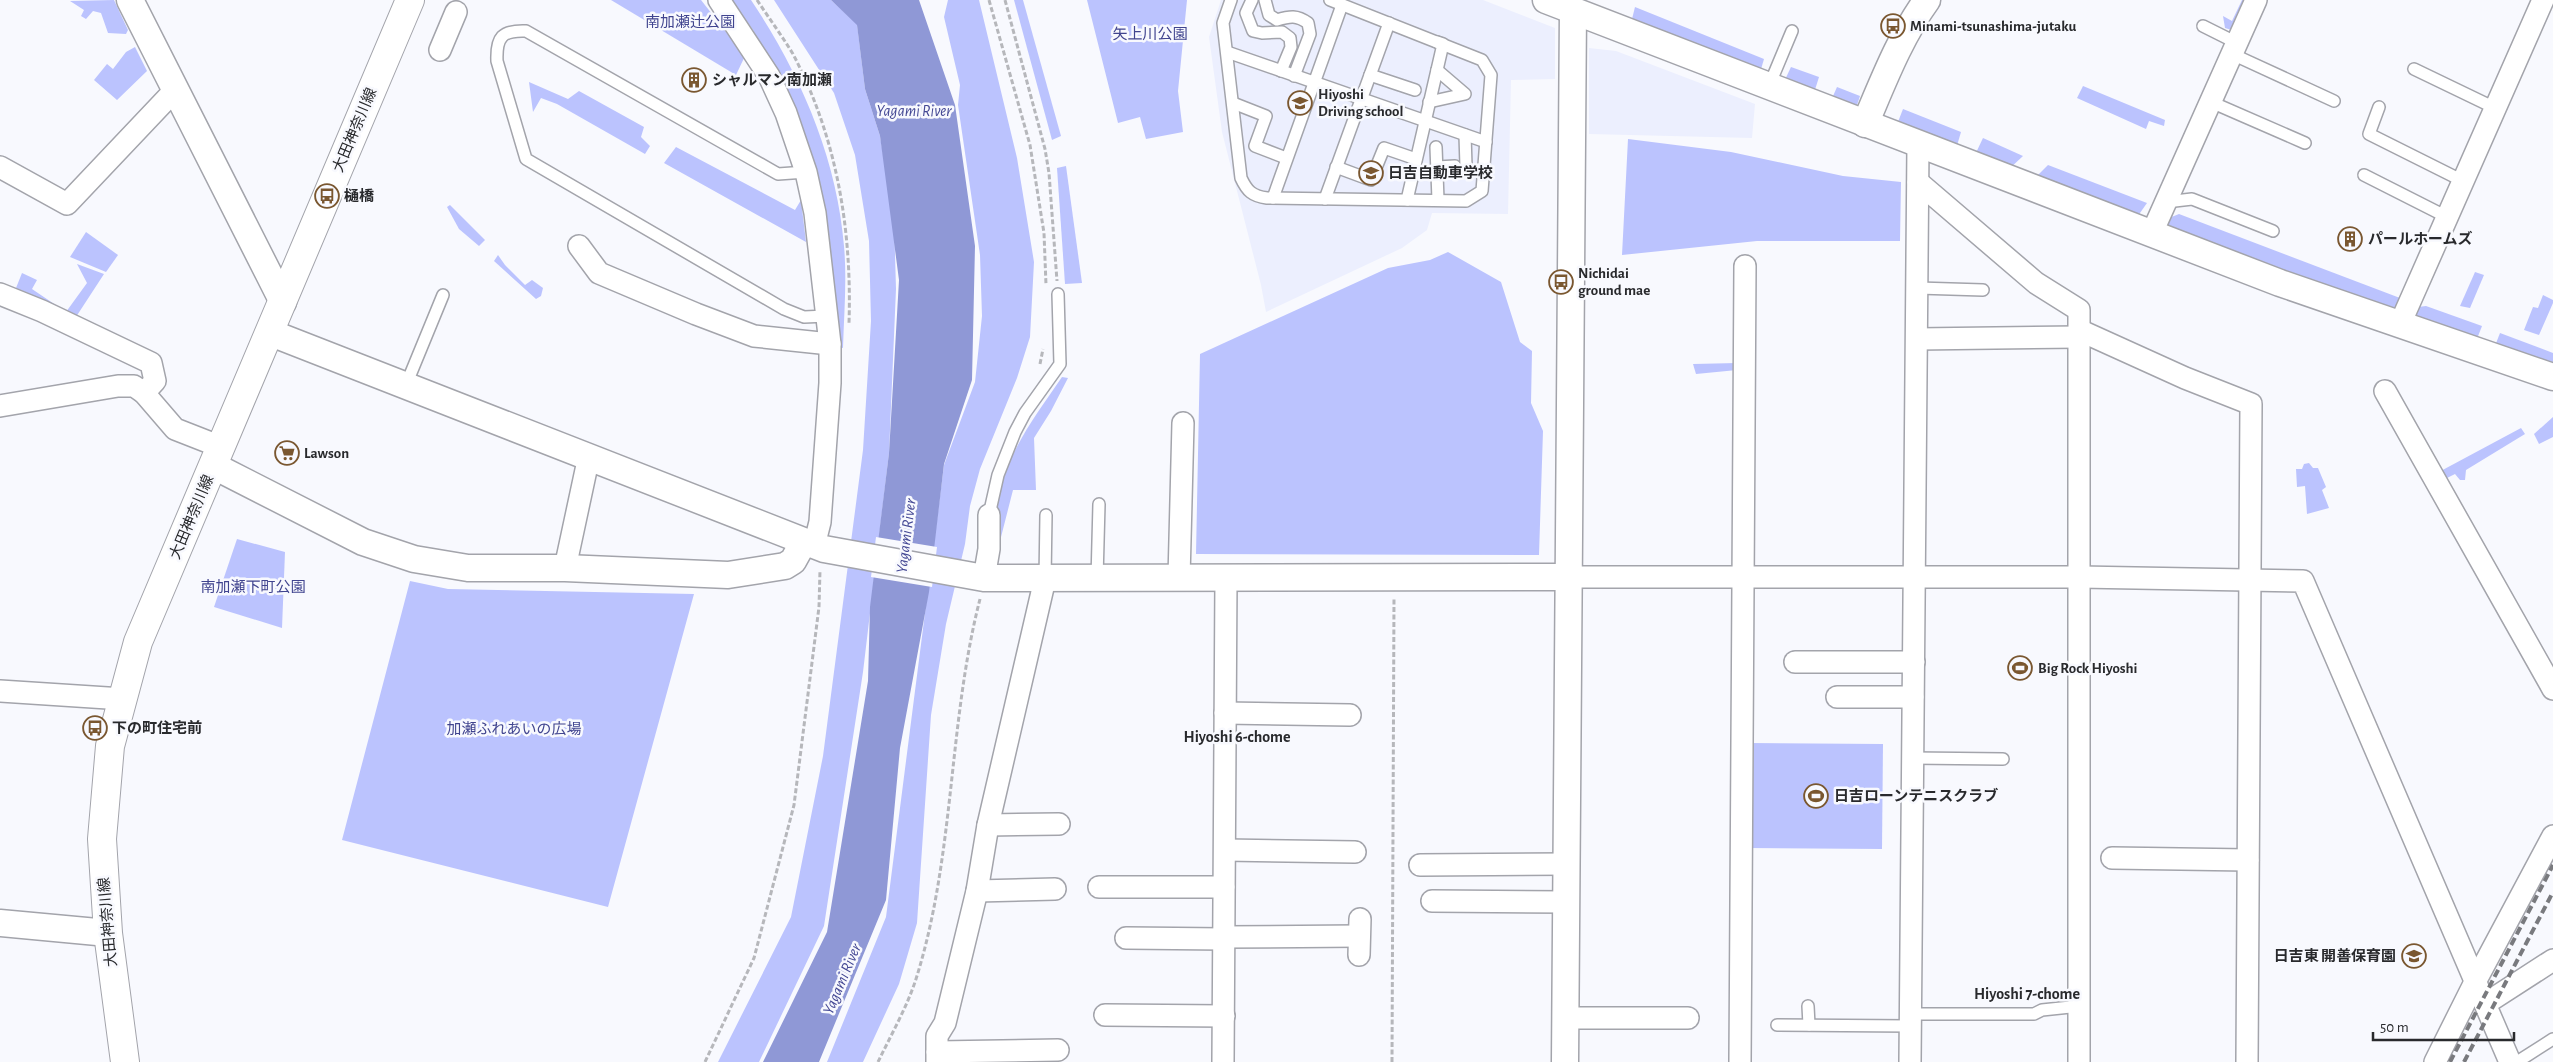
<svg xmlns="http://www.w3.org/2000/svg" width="2553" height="1062" viewBox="0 0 2553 1062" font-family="'Alegreya Sans','Noto Sans JP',sans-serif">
<rect width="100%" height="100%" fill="#f8f9fe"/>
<g fill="#eceffe">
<path d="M1221,0H1483L1555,28V79L1511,80L1508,214L1432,213L1427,230L1402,248L1266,312L1261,285L1222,132L1209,37Z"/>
<path d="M1589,48L1616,51L1755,104L1752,138L1589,134Z"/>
</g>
<g fill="#bbc3fe">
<path d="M114,0L128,30L126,34L108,33L101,13L93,11L86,19L81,16L84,10L70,1Z"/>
<path d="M611,0H701L745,56L736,75Z"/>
<path d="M731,0H751C800,73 837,158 844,246C847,279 844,314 843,348L839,347L777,74L753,30Z"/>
<path d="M774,0H831L857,24L865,89L880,136L894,220L896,289L889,453L863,672L824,926L759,1062H718L791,917L823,756L863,450L871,321L869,241L855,155L834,93Z"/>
<path d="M948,0H979L1017,158L1034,262L1030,337L1017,378L980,469L970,506L965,544L946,624L931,715L917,923L899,984L863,1062H827L886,917L944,465L975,382L982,316L980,255L958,105L960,85L944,17Z"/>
<path d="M1014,0H1023L1061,136L1052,140Z"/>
<path d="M1087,0H1187L1178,91L1183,132L1146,139L1140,117L1118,123Z"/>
<path d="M2242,0H2249L2235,31L2225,28L2223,16L2232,21Z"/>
<path d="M1635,7L1764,59L1759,76L1632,19Z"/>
<path d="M135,47L147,71L117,100L94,80L107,64L113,69L126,52Z"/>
<path d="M1791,67L1819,77L1813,96L1783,84Z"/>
<path d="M529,82L568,99L579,91L644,127L641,137L650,146L645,154L557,104L541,98L533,112Z"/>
<path d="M2083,86L2165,120L2164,126L2149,121L2146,129L2077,98Z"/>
<path d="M1837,87L1860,96L1856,108L1830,103Z"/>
<path d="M1903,109L1961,132L1956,149L1896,127Z"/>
<path d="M1983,138L2023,156L2008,170L1974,157Z"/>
<path d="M1628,139L1731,152L1843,176L1901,182L1900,241H1757L1622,255Z"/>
<path d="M676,147L795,210L801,200L806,242L664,163Z"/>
<path d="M2048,165L2147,203L2135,220L2034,179Z"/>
<path d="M1066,166L1082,283L1065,284L1057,168Z"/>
<path d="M450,205L485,240L479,246L459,229L447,207Z"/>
<path d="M2179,214L2400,298L2399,310L2392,314L2168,226L2169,218Z"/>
<path d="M86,232L118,255L106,272L70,257Z"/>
<path d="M1448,252L1501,282L1520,342L1532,351L1531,403L1543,431L1539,555L1196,554L1200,354L1388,268L1430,260Z"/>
<path d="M498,255L505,265L525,285L532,280L543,288L541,296L536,299L494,261Z"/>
<path d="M77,264L104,274L74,320L14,293L22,273L37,280L32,289L66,312L87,283Z"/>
<path d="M2475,272L2484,275L2470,308L2460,306Z"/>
<path d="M2543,295L2553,300V303L2539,335L2524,330L2533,307L2538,308Z"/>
<path d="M2426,306L2482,326L2475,344L2415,323L2414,315L2418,307Z"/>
<path d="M2500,333L2553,353V372L2493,351Z"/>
<path d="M1737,363V370L1696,374L1693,364Z"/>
<path d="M1062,377L1068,378L1051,411L1034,438L1036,490H1013L1000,541C999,529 997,515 998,503C1004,456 1036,415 1062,377Z"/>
<path d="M2553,417V437L2539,444L2534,434Z"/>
<path d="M2521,428L2525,434L2466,470L2465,480H2460L2455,474L2443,480L2437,473Z"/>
<path d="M2309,463L2313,468H2318L2326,487L2322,490L2329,508L2307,514L2305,486L2297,487L2296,469H2302L2304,464Z"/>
<path d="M237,539L285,552L282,628L214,607Z"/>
<path d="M410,581L448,589L694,594L608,907L342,840Z"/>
<path d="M1749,743L1883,744L1882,849L1748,848Z"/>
</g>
<path fill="#8f98d6" d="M831,0H919L955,105L975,246L972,380L944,464L929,592L900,748L886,900L819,1062H763L827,932L868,681L870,607L889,453L899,280L880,136L865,89L857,25Z"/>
<path fill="#f8f9fe" d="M876,537L937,547L932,587L871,577Z"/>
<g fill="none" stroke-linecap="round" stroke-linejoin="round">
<g stroke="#a3a4ab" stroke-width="14">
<g id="service">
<path d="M1231,0L1223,23L1241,178C1247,191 1252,196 1267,198L1466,201L1482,191L1491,75L1482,60L1330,0"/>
<path d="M1252,0L1246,13L1253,31L1262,33L1282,32L1290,38L1291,47L1281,71"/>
<path d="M1265,0L1269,15L1277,20C1290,16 1297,15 1308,23L1310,34L1294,76"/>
<path d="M2203,26L2237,43"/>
<path d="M1227,52L1486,142"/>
<path d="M2232,54L2334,101"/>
<path d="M2414,69L2495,108"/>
<path d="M1370,75L1415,90"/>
<path d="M1769,86L1792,31"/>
<path d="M1429,102L1465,94L1437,70"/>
<path d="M2211,102L2305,143"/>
<path d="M1233,103L1266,116L1255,146L1286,158"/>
<path d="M2379,107L2369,134L2463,181"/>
<path d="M1465,135L1466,166"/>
<path d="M1436,147L1438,200"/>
<path d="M1336,167L1371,180L1384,148L1416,159"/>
<path d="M1437,167L1455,166"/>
<path d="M806,172L778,174L526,31C502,30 496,37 497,61L526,159L784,309L804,317L827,316"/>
<path d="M2364,175L2447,217"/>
<path d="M1273,198L1342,5"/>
<path d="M1325,199L1389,23"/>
<path d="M1407,200L1443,44L1437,42"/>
<path d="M2166,202L2192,199L2273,231"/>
<path d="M1918,288L1983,290"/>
<path d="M406,385L443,295"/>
<path d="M989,515L998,475L1015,432L1025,413L1060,364L1058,294"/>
<path d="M1045,579L1046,515"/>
<path d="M1097,579L1099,504"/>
<path d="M1912,758L2003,759"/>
<path d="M1808,1006L1809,1025"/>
<path d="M1910,1014H2034L2042,1010L2080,1006"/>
<path d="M1777,1025L1910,1026"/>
<path d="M2517,1062L2553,1039"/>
</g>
</g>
<g stroke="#a3a4ab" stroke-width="24">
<g id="minor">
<path d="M719,0L769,76L786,113L806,172L815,213L830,344V383L820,522L814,546"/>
<path d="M440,50L456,12"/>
<path d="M0,167L67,204L175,90"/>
<path d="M1918,182L2036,283L2079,310V1062"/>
<path d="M2151,235L2256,0"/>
<path d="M579,246L599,273L696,314L754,336L830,344"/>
<path d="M0,294L42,311L151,363L155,381L144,393"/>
<path d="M2400,324L2543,0"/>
<path d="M2079,330L2185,378L2251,404L2247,1062"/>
<path d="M1917,339L2079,337"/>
<path d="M2385,391L2553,689"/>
<path d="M0,406L118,386H134L144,393L175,429L221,447"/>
<path d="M565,568L589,456"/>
<path d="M1570,577H2080L2303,581L2510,1062"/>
<path d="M984,578L989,549V515"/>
<path d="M1179,578L1183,423"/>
<path d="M1795,662H1914"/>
<path d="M0,691L123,699"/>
<path d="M1837,697H1913"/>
<path d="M1225,713L1350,715"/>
<path d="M988,825L1059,824"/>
<path d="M1225,850L1355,852"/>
<path d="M2112,858L2248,860"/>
<path d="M1420,865L1567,864"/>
<path d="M1099,887H1224"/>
<path d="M977,891L1055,889"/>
<path d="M1432,901L1567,902"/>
<path d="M1224,937L1359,936"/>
<path d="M1126,938L1224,939"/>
<path d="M1359,955L1360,919"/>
<path d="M2485,1004L2553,960"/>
<path d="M1105,1015L1224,1016"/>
<path d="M1566,1018H1688"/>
<path d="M937,1052L1058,1050"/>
<path d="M937,1062V1036L945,1023L977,891L988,825L1045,579"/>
<path d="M1223,1062L1226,579"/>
<path d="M1740,1062L1745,266"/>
<path d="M1910,1062L1918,145"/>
<path d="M2435,1062L2475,982L2553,836"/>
</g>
</g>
<g stroke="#a3a4ab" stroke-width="29">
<g id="tertiary">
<path d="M130,0L283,302"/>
<path d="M1546,0L2280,283L2553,377"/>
<path d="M1865,124C1883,82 1900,37 1927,0"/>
<path d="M271,333L824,549L984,578L1570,577"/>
<path d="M214,466L363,542L414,559L468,568H565L728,575L785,566L793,561L803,543"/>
<path d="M0,923L108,933"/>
<path d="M1565,1062L1573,10"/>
</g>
</g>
<g stroke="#a3a4ab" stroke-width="30">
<path id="secondary" d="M125,1062L108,933L102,839L110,746L138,642L410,0"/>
</g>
<g stroke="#b6b7bb" stroke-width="3" stroke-dasharray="5 2.5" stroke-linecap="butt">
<path d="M757,0C769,18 782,36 793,54C837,138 852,230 849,323"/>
<path d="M989,0L1030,145L1044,233L1046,285"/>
<path d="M1005,0L1045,149L1049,173L1057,281"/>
<path d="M1040,364L1043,349"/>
<path d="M705,1062L754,958L794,805L819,607L820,570"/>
<path d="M878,1062C891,1035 907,1007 916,979C955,856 948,723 980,599"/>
<path d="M1392,1062L1394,598"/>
</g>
<use href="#service" stroke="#fff" stroke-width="11"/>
<use href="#minor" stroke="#fff" stroke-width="21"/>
<use href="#tertiary" stroke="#fff" stroke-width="26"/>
<use href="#secondary" stroke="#fff" stroke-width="28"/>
<g stroke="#797a7e" stroke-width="4" stroke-dasharray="8 4" stroke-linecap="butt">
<path d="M2450,1062L2553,865"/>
<path d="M2464,1062L2553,892"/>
</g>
</g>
<defs>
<g id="bus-ring" transform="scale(1.25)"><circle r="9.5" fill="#f8f9fe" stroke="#7a5730" stroke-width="1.5"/><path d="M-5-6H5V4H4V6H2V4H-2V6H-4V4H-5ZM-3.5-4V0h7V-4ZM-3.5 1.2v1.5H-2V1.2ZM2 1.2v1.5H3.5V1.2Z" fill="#7a5730"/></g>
<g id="building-ring" transform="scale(1.25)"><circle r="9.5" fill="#f8f9fe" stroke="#7a5730" stroke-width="1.5"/><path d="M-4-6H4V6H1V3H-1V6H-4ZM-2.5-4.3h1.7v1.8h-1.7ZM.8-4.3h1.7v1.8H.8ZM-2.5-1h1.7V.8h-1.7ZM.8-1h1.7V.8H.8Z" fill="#7a5730"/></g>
<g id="school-ring" transform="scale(1.25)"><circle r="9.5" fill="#f8f9fe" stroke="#7a5730" stroke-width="1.5"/><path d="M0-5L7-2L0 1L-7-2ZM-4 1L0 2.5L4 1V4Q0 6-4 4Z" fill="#7a5730"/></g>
<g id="supermarket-ring" transform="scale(1.25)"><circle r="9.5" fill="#f8f9fe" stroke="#7a5730" stroke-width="1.5"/><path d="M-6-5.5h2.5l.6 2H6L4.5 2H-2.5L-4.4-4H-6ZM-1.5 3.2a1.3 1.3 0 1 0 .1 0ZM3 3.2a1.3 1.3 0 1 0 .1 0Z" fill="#7a5730"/></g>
<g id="stadium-ring" transform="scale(1.25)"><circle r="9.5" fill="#f8f9fe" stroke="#7a5730" stroke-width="1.5"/><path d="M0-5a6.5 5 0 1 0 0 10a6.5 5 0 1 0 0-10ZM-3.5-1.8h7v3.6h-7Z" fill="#7a5730"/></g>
</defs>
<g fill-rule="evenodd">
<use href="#bus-ring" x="1893" y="26"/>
<use href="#building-ring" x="694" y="80"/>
<use href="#school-ring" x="1300" y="103"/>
<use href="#school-ring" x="1371" y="173"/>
<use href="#bus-ring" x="327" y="196"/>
<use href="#building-ring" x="2350" y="239"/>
<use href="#bus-ring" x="1561" y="282"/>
<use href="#supermarket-ring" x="287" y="453"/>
<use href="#stadium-ring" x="2020" y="668"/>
<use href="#bus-ring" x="95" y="728"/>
<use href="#stadium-ring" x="1816" y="796"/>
<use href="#school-ring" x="2414" y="956"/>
</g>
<g text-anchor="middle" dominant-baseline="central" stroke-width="5" stroke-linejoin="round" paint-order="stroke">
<g font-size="15" fill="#40448f" stroke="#f8f9fe">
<text x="690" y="22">南加瀬辻公園</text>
<text x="1150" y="34">矢上川公園</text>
<text x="253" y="587">南加瀬下町公園</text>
<text x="514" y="729">加瀬ふれあいの広場</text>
</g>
<g font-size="15" font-weight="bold" fill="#292a2d" stroke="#f8f9fe" text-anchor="start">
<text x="1910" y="26">Minami-tsunashima-jutaku</text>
<text x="712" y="80">シャルマン南加瀬</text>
<text x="1318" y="94">Hiyoshi<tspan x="1318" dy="17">Driving school</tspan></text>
<text x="1388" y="173">日吉自動車学校</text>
<text x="344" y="196">樋橋</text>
<text x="2368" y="239">パールホームズ</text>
<text x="1578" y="273">Nichidai<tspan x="1578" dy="17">ground mae</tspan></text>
<text x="304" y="453">Lawson</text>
<text x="2038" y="668">Big Rock Hiyoshi</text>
<text x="112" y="728">下の町住宅前</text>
<text x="1834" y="796">日吉ローンテニスクラブ</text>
<text x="2396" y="956" text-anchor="end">日吉東 開善保育園</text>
</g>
<g font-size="15" fill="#292a2d" stroke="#f8f9fe">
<text transform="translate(355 130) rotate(-67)">大田神奈川線</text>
<text transform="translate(192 517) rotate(-67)">大田神奈川線</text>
<text transform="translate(108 922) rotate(-95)">大田神奈川線</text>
</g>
<g font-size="16" font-style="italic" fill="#444894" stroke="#f8f9fe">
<text x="914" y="111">Yagami River</text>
<text transform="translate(906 536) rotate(-83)">Yagami River</text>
<text transform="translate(842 979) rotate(-67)">Yagami River</text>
</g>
<g font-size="16" font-weight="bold" fill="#292a2d" stroke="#f8f9fe">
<text x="1237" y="737">Hiyoshi 6-chome</text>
<text x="2027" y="994">Hiyoshi 7-chome</text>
</g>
</g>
<path d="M2373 1032v8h141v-8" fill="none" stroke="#292a2d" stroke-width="2.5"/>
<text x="2380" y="1032" font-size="15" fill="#292a2d" stroke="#f8f9fe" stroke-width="4" paint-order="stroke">50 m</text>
</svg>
